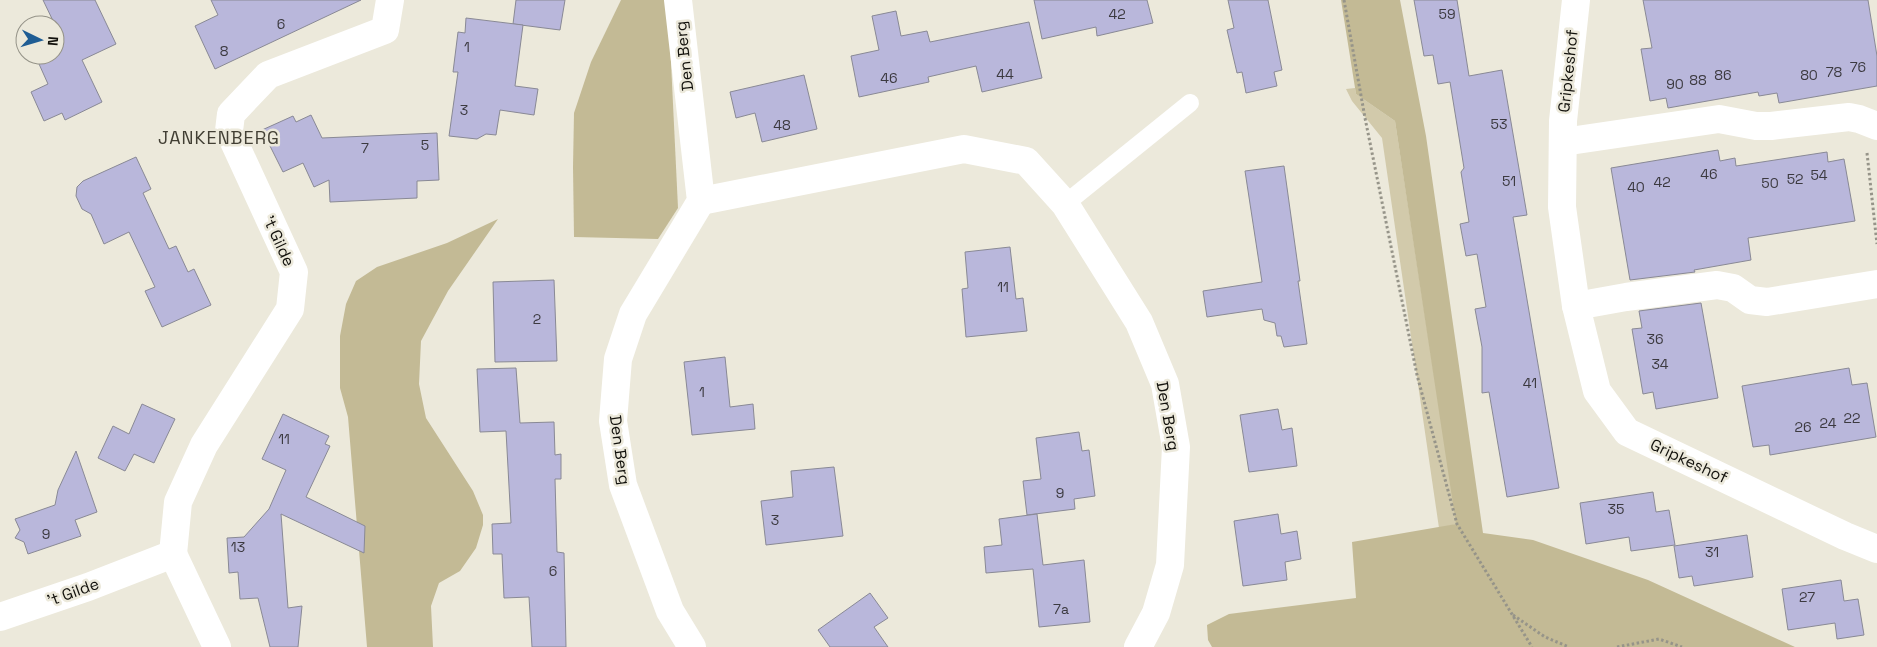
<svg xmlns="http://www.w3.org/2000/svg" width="1877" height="647" viewBox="0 0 1877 647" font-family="'Space Grotesk',sans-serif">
<rect width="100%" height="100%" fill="#ece9db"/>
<path fill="#d2caab" d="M1355,88L1356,94L1395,121L1457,524L1439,528L1382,138L1352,101L1346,89Z"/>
<g fill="#c3ba95">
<path d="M621,0H668L678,208L658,239L574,237L573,167L574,113L591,62Z"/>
<path d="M1341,0H1400L1426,136L1483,533L1533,540L1648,580L1795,647H1212L1208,640L1207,625L1229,614L1356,598L1352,542L1456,524L1395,121L1356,94Z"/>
<path d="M498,219L448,291L421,341L419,384L426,418L473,491L483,515V525L476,548L460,571L439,583L431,606L433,647H367L348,417L340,388V336L346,304L356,281L377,267L447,243Z"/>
</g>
<g fill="#b9b7db" stroke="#898995">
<path d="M43,0H95L116,44L82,60L102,102L65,120L62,113L44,121L31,92L48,84L35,55H55V25Z"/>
<path d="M211,0H361L215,69L195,26L218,15Z"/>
<path d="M516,0H565L560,30L513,24Z"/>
<path d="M1034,0H1147L1153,23L1097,36L1096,27L1042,39Z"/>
<path d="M1228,0H1268L1282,70L1274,72L1277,86L1246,93L1242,72L1237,73L1227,30L1234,28Z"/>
<path d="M1414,0H1457L1469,76L1502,70L1527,215L1513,217L1559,488L1507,497L1489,392L1482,393V347L1475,309L1486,307L1477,254L1466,256L1460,224L1469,222L1461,172L1464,168L1450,82L1438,84L1433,55L1424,56Z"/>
<path d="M1643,0H1868L1877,56V86L1779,103L1777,93L1759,96L1758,92L1668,108L1666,98L1650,101L1641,49L1652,48Z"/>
<path d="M896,11L901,36L927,31L930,42L1029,22L1042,78L982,92L976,66L928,77L929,82L859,97L851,56L879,50L872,16Z"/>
<path d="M466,18L523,25L515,86L538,89L534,115L500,110L496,135L486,134L477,139L449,136L458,72H453L458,32L465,33Z"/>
<path d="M804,75L817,129L762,142L755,113L736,118L730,92Z"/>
<path d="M311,115L322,138L437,133L439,180L417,181V198L330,202L329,180L314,187L303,163L283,172L262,130L293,116L296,122Z"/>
<path d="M1718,150L1720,161L1735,158L1736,166L1827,152L1828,162L1844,159L1855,221L1748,238L1751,260L1694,270L1695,272L1630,280L1611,168Z"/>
<path d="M136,157L151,189L143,193L169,249L176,246L188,272L194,269L211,305L162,327L145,291L155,287L129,232L104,244L91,214L82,209L76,196L77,187L83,181Z"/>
<path d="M1284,166L1300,281H1298L1307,344L1284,347L1281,336H1277L1275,323L1264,320L1262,309L1207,317L1203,291L1262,282L1245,171Z"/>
<path d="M1010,247L1016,299L1023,298L1027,331L966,337L962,289L968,288L965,252Z"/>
<path d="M554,280L557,361L495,362L493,282Z"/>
<path d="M1701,303L1718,398L1656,409L1653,392L1643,394L1632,329L1642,328L1639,311Z"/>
<path d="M725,357L730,407L753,404L755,429L692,435L684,362Z"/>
<path d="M516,368L520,423L554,422L555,455L561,454V479H555L557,552L564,553L566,647H532L529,597L504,598L502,554H493L492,524L511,523L506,431L480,432L477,369Z"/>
<path d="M1849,368L1852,385L1867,383L1876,437L1770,455L1769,445L1753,447L1742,386Z"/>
<path d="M142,404L175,419L154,463L134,454L125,471L98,458L113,426L129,434Z"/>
<path d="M1278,409L1282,430L1292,428L1297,466L1249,472L1240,415Z"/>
<path d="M283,414L329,436L325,444L330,446L306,497L365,526L364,553L281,514L288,608L302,606L298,647H270L258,598L240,599L238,572L229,573L227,538L244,537L269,509L286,470L262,459Z"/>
<path d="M1079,432L1082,451L1089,450L1095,496L1074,499L1075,509L1027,515L1023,481L1041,479L1036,438Z"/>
<path d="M76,451L97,512L75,520L81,536L28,554L24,542L15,538L20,530L15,519L55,505L58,490Z"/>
<path d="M834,467L843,536L766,545L761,501L793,497L791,471Z"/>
<path d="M1653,492L1656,512L1669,510L1675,545L1631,551L1629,537L1586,544L1580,503Z"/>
<path d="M1037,514L1043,565L1084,560L1090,622L1039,627L1033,569L986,573L984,547L1002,545L999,519Z"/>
<path d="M1278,514L1281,534L1297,531L1301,559L1285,562L1287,580L1243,586L1234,521Z"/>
<path d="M1747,535L1753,577L1694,586L1692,576L1679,578L1674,546Z"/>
<path d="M1841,580L1844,601L1858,599L1864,635L1837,639L1835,623L1788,630L1782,589Z"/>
<path d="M870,593L888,618L874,627L888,647H830L818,630Z"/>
</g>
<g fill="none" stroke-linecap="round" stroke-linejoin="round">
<g stroke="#969489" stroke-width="3" stroke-dasharray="2.5 2.5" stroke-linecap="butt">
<path d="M1344,0L1365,118L1417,375L1457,524L1532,647"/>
<path d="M1867,153L1877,244"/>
<path d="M1513,615L1545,637L1569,647"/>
<path d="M1617,647L1659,639L1682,647"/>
</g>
<path stroke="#fff" stroke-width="18" d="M1065,204L1190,103"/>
<g stroke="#fff" stroke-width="28">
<path d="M678,0L701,201L633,314L618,359L613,421L623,485L670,611L692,647"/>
<path d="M1576,0L1563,121L1562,207L1576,306L1597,391L1627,432L1845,536L1877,549"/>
<path d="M1563,142L1719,119L1756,126H1771L1849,117L1859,119L1877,126"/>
<path d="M701,201L964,149L1026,161L1065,204L1139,322L1165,384L1176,447L1170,565L1156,613L1138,647"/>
<path d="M1576,306L1626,297L1717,285L1733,288L1750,300L1767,302L1877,284"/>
<path d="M173,554L178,502L204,445L290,309L294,272L229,131L231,114L268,75L385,30L390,0"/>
<path d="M0,617L88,587L173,554L217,647"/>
</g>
</g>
<g text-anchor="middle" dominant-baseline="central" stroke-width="5" stroke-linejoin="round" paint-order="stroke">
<g font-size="14" fill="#3c3a40">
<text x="1117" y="14">42</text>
<text x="1447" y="14">59</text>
<text x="281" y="24">6</text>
<text x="467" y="47">1</text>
<text x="224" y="51">8</text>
<text x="1858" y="67">76</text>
<text x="1834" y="72">78</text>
<text x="1005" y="74">44</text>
<text x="1723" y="75">86</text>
<text x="1809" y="75">80</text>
<text x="889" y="78">46</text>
<text x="1698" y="80">88</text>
<text x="1675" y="84">90</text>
<text x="464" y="110">3</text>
<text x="1499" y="124">53</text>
<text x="782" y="125">48</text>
<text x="425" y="145">5</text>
<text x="365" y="148">7</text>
<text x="1709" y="174">46</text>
<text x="1819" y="175">54</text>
<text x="1795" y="179">52</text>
<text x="1509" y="181">51</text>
<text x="1662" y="182">42</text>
<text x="1770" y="183">50</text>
<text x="1636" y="187">40</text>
<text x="1003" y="287">11</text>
<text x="537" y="319">2</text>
<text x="1655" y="339">36</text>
<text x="1660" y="364">34</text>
<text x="1530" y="383">41</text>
<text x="702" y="392">1</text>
<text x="1852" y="418">22</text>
<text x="1828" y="423">24</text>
<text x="1803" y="427">26</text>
<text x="284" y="439">11</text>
<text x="1060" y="493">9</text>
<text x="1616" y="509">35</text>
<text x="775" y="520">3</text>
<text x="46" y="534">9</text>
<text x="238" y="547">13</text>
<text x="1712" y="552">31</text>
<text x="553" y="571">6</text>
<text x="1807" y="597">27</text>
<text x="1061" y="609">7a</text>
</g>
<g font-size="16" fill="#12110c" stroke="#ece9db">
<text transform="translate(684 56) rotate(-96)">Den Berg</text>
<text transform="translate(1568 71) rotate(-84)">Gripkeshof</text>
<text transform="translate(279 241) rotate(65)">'t Gilde</text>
<text transform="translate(1168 416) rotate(80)">Den Berg</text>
<text transform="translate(620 450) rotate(82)">Den Berg</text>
<text transform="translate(1689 461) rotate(25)">Gripkeshof</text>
<text transform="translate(73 592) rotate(-20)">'t Gilde</text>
</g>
<g font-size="18" letter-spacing="1" fill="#423f34" stroke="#ece9db">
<text x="219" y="137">JANKENBERG</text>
</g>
</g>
<g transform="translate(40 40) rotate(95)"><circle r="24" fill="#ece9db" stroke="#959388"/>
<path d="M0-4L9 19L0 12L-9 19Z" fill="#1f5d94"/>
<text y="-8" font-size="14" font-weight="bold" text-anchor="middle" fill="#12110c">N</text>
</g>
</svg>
